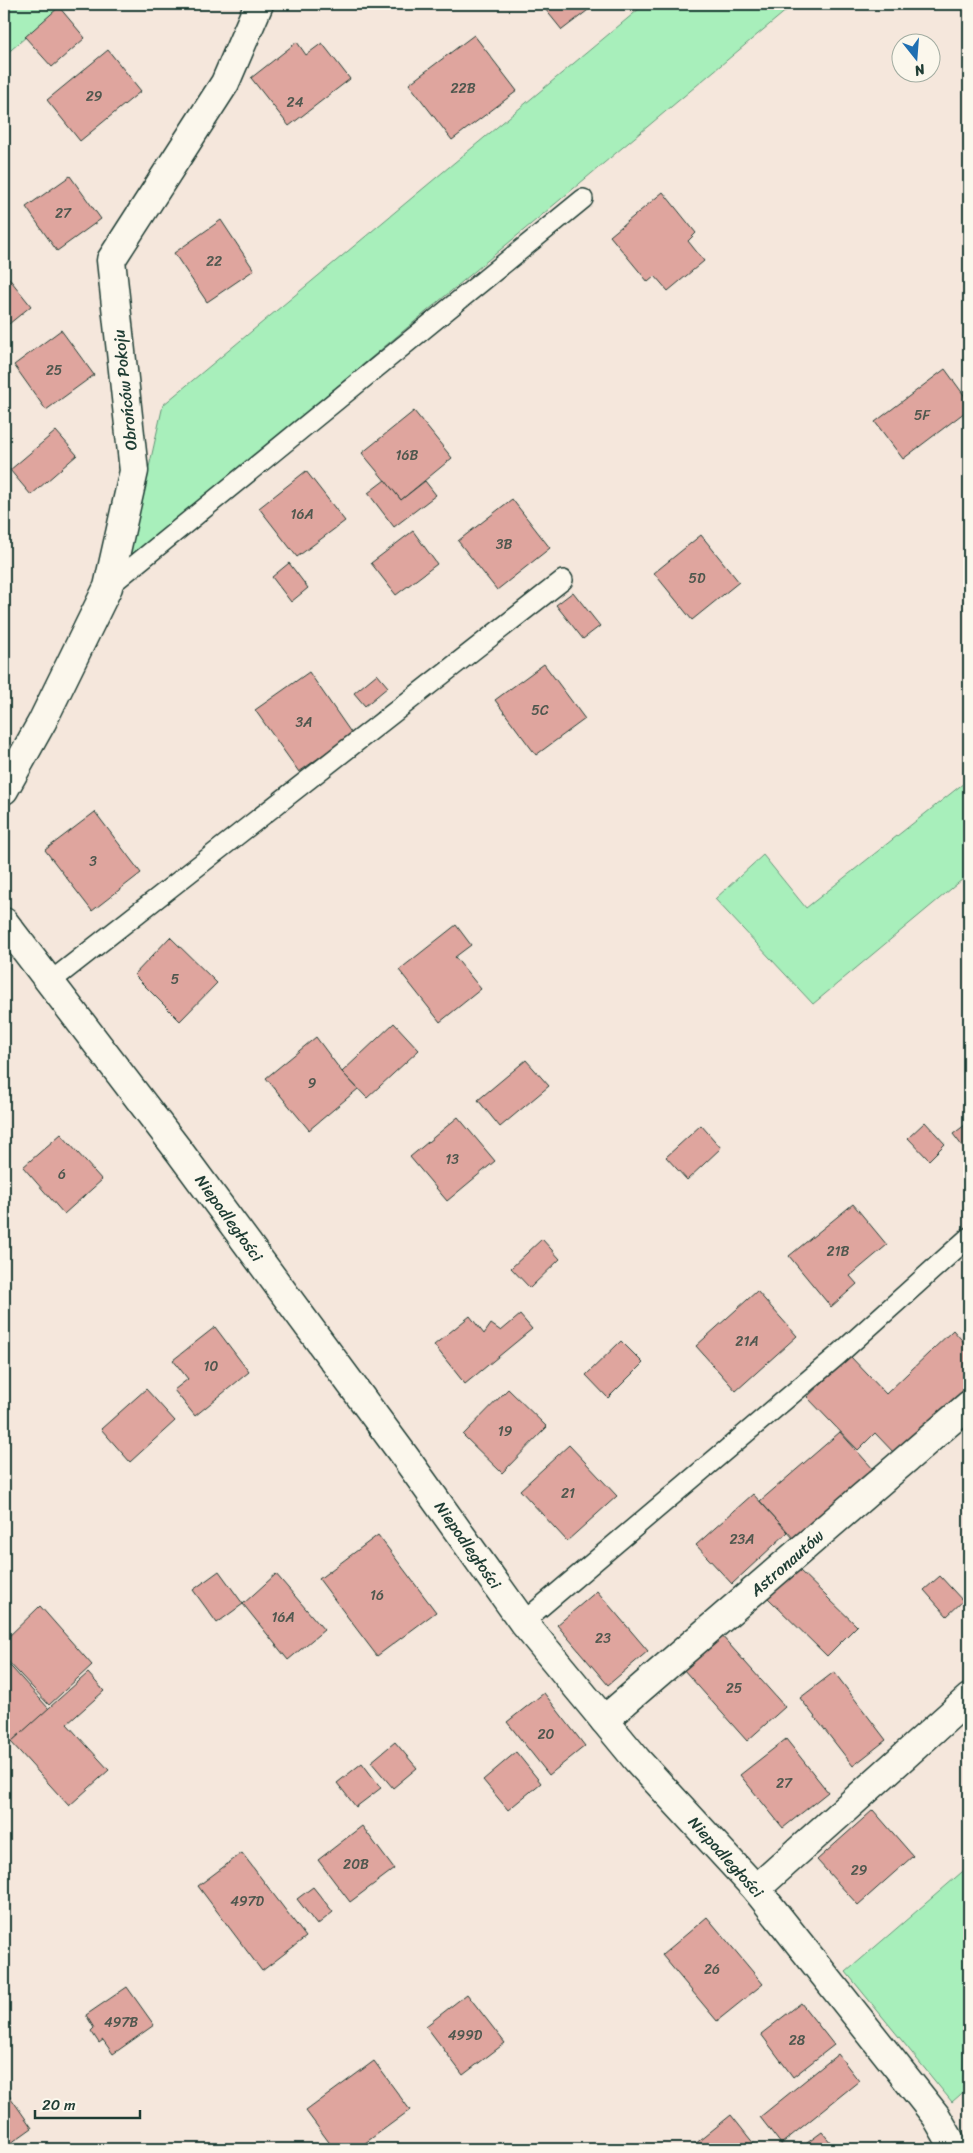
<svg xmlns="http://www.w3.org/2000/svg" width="973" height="2153" viewBox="0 0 973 2153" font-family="Sriracha,sans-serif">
<rect width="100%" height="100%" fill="#f5e7dc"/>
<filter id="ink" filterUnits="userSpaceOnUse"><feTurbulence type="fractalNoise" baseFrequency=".02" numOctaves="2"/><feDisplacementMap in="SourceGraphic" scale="10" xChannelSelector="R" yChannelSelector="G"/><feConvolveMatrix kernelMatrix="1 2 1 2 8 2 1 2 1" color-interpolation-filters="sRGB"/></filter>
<g filter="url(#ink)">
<g fill="#a8efbb" stroke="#649678">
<path d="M4,4H64L4,56Z"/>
<path d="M645,4H794L279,435L126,570L163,405Z"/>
<path d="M969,779V874L813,1004L715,899L763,855L806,908Z"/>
<path d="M969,1866V2087L952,2102L846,1972Z"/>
</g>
<g fill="#dfa59e" stroke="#1f3d34">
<path d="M541,4H596L562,30Z"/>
<path d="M59,7L85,38L52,67L25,37Z"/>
<path d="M474,35L517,91L452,140L409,84Z"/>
<path d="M297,42L306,55L322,43L350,79L289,126L251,78Z"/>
<path d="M108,50L141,91L80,141L47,100Z"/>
<path d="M70,176L101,219L57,251L26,207Z"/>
<path d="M663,192L696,233L688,241L704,261L668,291L655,276L648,282L610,236Z"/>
<path d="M221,220L254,270L207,302L174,253Z"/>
<path d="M4,272L31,306L4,328Z"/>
<path d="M61,330L94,375L46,410L14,365Z"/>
<path d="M945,369L969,402V409L903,459L875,422Z"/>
<path d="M414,411L452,458L401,500L362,453Z"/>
<path d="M56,431L77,455L31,495L10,470Z"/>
<path d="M306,471L345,521L297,557L259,508Z"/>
<path d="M385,480L401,500L425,481L436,495L394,527L368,493Z"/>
<path d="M512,499L550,548L497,590L458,541Z"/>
<path d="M413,531L437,564L396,595L371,563Z"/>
<path d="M701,535L739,582L692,620L654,573Z"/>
<path d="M289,563L308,588L291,602L272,577Z"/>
<path d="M573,592L600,626L583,639L556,605Z"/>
<path d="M544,664L585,719L536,755L495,700Z"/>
<path d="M309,672L352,734L299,772L255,710Z"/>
<path d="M377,674L388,687L365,706L354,693Z"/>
<path d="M95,812L141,873L92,911L45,850Z"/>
<path d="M456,925L471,945L455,957L481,989L440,1022L399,970Z"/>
<path d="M170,937L217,983L180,1021L134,975Z"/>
<path d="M394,1023L419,1050L367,1098L342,1072Z"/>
<path d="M316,1037L342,1072L358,1089L309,1130L266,1078Z"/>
<path d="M526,1060L549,1086L500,1127L478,1100Z"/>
<path d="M4,1071L10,1079L4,1084Z"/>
<path d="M458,1117L495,1161L447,1201L410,1157Z"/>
<path d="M925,1122L945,1144L929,1160L908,1138Z"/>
<path d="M969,1122V1155L953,1134Z"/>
<path d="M701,1125L721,1148L687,1180L666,1157Z"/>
<path d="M61,1134L102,1180L64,1214L23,1167Z"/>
<path d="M853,1204L887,1245L850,1276L857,1284L831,1307L789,1256Z"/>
<path d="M542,1239L560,1259L530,1288L511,1268Z"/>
<path d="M757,1291L797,1336L736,1391L696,1346Z"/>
<path d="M520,1315L532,1329L465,1384L434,1345L470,1316L484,1334L491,1324L501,1331Z"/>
<path d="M215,1327L249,1372L195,1416L174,1390L188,1379L173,1360Z"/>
<path d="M953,1330L969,1348V1386L896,1455L875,1433L858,1450L807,1397L850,1356L886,1394Z"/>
<path d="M621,1341L643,1363L608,1398L586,1375Z"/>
<path d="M146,1389L175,1421L130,1462L101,1429Z"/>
<path d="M508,1389L547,1427L502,1473L463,1435Z"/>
<path d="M840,1432L874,1470L794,1539L760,1501Z"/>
<path d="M569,1445L617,1496L567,1541L520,1490Z"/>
<path d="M753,1494L788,1532L732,1584L696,1545Z"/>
<path d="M378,1535L436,1612L377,1656L319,1579Z"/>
<path d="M797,1568L857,1626L827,1656L768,1598Z"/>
<path d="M219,1571L243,1604L217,1623L193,1590Z"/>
<path d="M276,1574L324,1630L288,1660L243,1604Z"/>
<path d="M940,1576L963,1601L947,1616L924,1590Z"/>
<path d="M597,1591L648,1651L608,1685L557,1625Z"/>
<path d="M40,1606L92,1665L49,1705L4,1657V1641Z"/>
<path d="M721,1635L785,1707L747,1741L683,1669Z"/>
<path d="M4,1659L49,1709L11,1742L4,1734Z"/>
<path d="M834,1672L886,1740L853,1766L800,1698Z"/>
<path d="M88,1673L104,1691L67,1724L109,1770L69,1806L11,1742Z"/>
<path d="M544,1693L585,1746L549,1775L507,1722Z"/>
<path d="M786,1739L828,1792L783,1828L740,1775Z"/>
<path d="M395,1742L417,1768L393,1788L371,1762Z"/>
<path d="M516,1752L541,1783L508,1810L483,1780Z"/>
<path d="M362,1763L381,1788L356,1807L337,1783Z"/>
<path d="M873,1810L913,1856L858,1905L817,1860Z"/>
<path d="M362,1826L394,1869L350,1902L318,1860Z"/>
<path d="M242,1853L306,1937L262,1971L198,1886Z"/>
<path d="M313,1887L333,1912L317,1925L297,1899Z"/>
<path d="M707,1917L763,1984L717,2021L662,1955Z"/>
<path d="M127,1987L154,2025L113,2054L103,2040L99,2043L91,2031L94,2028L86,2015Z"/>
<path d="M467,1994L505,2043L463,2075L426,2026Z"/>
<path d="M801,2003L834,2045L793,2077L761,2034Z"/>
<path d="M838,2054L859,2081L781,2144L760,2117Z"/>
<path d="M374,2061L410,2110L357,2149H334L306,2111Z"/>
<path d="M4,2088L32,2128L4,2148Z"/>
<path d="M731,2115L758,2149H689Z"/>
<path d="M822,2132L836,2149H799Z"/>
</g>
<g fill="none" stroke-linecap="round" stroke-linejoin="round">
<g stroke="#1f3d34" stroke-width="22">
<g id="lane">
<path d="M108,587L583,199"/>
<path d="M50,982L563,580"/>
<path d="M523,1622L838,1355L969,1237"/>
</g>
</g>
<g stroke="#1f3d34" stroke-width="31">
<g id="street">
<path d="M4,790L42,722L108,587L134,471L111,260L225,83L259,4"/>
<path d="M4,922L179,1151L405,1457L523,1622L637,1760L756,1889L936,2116L955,2149"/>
<path d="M604,1720L969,1405"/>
<path d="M756,1889L969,1698"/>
</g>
</g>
<use href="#lane" stroke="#fbf7ec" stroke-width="19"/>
<use href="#street" stroke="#fbf7ec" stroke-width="28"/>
</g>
</g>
<g text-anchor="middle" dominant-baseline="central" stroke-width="4" stroke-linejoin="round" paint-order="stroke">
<g font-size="14" fill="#4f574e">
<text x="463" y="88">22B</text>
<text x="94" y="96">29</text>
<text x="295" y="102">24</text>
<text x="63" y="213">27</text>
<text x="214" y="261">22</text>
<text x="54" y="370">25</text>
<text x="922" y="415">5F</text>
<text x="407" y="455">16B</text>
<text x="302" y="514">16A</text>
<text x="504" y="544">3B</text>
<text x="697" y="578">5D</text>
<text x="540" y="710">5C</text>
<text x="304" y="722">3A</text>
<text x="93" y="861">3</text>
<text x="175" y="979">5</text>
<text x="312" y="1083">9</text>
<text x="452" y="1159">13</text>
<text x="62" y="1174">6</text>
<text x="838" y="1251">21B</text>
<text x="747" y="1341">21A</text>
<text x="211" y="1366">10</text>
<text x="505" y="1431">19</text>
<text x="568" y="1493">21</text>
<text x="742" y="1539">23A</text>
<text x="377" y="1595">16</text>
<text x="283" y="1617">16A</text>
<text x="603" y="1638">23</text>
<text x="734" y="1688">25</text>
<text x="546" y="1734">20</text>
<text x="784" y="1783">27</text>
<text x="356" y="1864">20B</text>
<text x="859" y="1870">29</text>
<text x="247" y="1901">497D</text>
<text x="712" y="1969">26</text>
<text x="121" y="2022">497B</text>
<text x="465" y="2035">499D</text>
<text x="797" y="2040">28</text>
</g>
<g font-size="16" fill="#1f3d34" stroke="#fbf7ec">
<text transform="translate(125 390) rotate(-96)">Obrońców Pokoju</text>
<text transform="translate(229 1218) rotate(54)">Niepodległości</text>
<text transform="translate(468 1545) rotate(55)">Niepodległości</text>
<text transform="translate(787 1563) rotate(-41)">Astronautów</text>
<text transform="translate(726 1857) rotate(48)">Niepodległości</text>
</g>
</g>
<rect width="973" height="2153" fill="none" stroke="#fbf7ec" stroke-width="20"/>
<rect x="10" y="10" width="953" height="2133" fill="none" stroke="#1f3d34" stroke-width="2" filter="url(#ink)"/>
<g transform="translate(916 58) rotate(163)"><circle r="24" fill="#fbf7ec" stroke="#a3ada2"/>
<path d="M0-4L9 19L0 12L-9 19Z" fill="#1f6fb2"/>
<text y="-8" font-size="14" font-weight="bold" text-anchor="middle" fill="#1f3d34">N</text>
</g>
<path d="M35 2110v8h105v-8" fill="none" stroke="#1f3d34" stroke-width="2.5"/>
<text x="42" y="2110" font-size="15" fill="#1f3d34" stroke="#fbf7ec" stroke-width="4" paint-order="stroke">20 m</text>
</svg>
